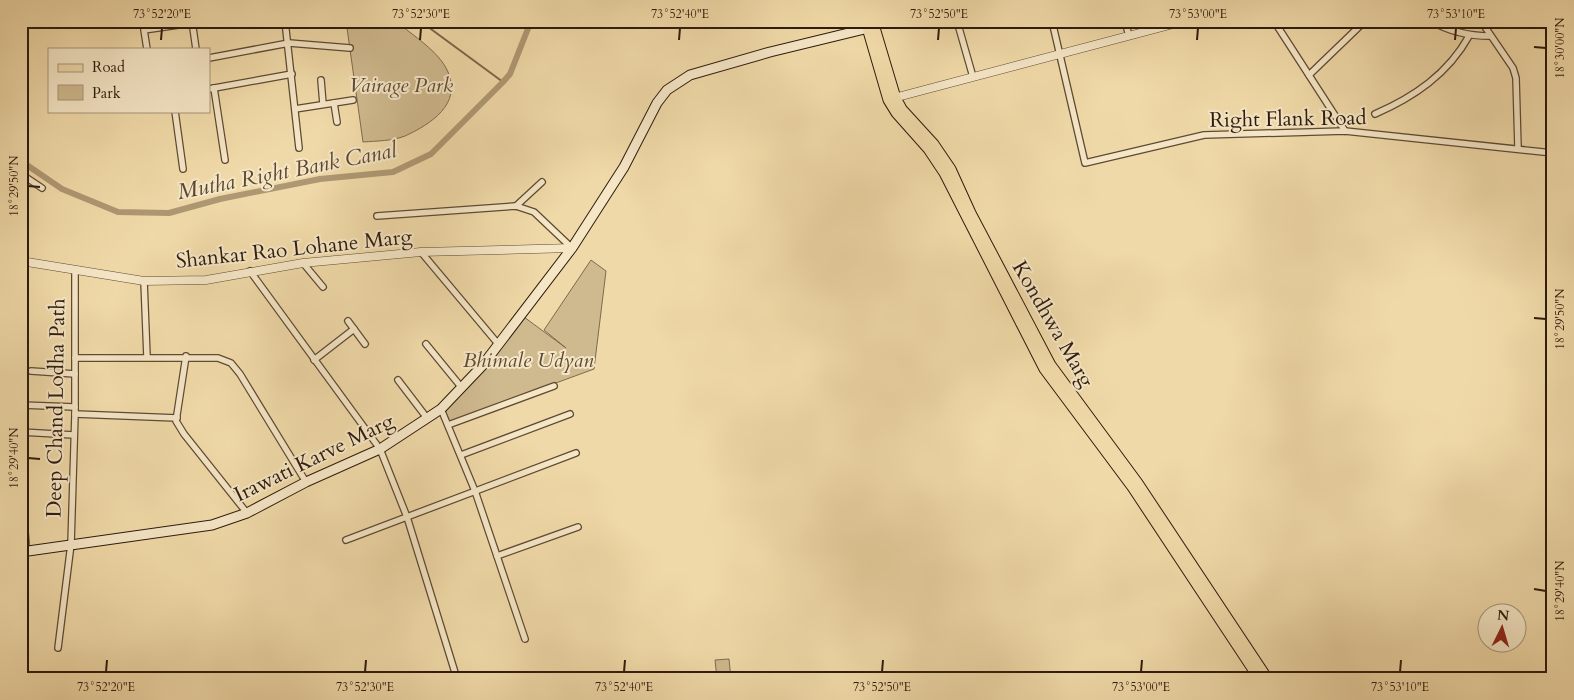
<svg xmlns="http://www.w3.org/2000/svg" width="1574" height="700" viewBox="0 0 1574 700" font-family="Cardo,serif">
<rect width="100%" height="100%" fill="#f0d9a8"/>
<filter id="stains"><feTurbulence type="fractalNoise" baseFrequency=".004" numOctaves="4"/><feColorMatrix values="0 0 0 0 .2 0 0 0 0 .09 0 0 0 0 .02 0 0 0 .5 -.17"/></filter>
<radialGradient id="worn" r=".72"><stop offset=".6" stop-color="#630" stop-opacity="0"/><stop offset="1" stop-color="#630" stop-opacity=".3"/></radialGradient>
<g fill="#cfb98e" stroke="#7e6a4e">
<path d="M346,21H396C413,36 439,51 448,72C462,104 431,124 405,136C392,141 377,141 363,142Z"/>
<path d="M591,260L606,271L594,369L447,423L441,411L524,317L566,348L544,330Z"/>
<path d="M21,496L27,516L30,548L21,549Z"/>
<path d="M729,659L731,679H717L715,660Z"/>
</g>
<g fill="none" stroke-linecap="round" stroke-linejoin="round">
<path stroke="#7b664a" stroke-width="2" d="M420,21L503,82"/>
<path stroke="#ae9873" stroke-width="6" d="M21,161L62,189L118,212L169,213L220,199L320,179L393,172L431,154L503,82L510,74L531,21"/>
<g stroke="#5e4a34" stroke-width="8">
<g id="minor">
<path d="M192,21L196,49"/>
<path d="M285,21L299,148"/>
<path d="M957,21L973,77"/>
<path d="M1052,21L1085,163L1204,135L1345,131L1553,153"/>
<path d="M1125,21L1129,36"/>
<path d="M1274,21L1345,131"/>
<path d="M1431,21C1450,32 1468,36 1490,36"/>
<path d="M1481,21L1513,68L1516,78L1518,148"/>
<path d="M147,49L144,30L192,23"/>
<path d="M209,58L289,43L350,48"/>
<path d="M1309,75L1365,21"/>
<path d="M321,80L323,104"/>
<path d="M214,88L225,160"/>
<path d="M209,89L292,74"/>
<path d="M334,103L337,122"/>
<path d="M295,109L353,100"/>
<path d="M175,111L183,169"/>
<path d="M1375,114C1414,97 1448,74 1469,36"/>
<path d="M21,174L42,188"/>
<path d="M516,206L542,182"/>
<path d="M377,216L516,206L534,212L572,248"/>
<path d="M421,252L499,345"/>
<path d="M303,263L323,287"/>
<path d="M250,271L380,449L407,517L457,679"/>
<path d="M144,281L147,357"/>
<path d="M348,321L365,344"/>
<path d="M426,344L462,388"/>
<path d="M186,356L176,421L184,434L247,513"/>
<path d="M75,358H218L231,363L240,374L306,482"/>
<path d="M314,360L354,329"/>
<path d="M31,371L75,374"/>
<path d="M398,380L427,418"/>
<path d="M21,405L75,407"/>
<path d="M441,409L475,491L525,639"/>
<path d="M75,414L177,418"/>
<path d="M448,425L554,386"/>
<path d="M21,432L74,435"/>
<path d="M461,455L570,414"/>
<path d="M346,540L576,453"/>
<path d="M497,556L578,527"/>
<path d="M58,648L71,544L75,414V271"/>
</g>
</g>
<g stroke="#5e4a34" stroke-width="9">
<g id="tertiary">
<path d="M890,99L1185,21"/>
<path d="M21,261L144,281L206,280L303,263L421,252L572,248"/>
</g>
</g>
<g stroke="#2e1b0d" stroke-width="11">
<path id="secondary" d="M21,552L212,525L247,513L306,482L380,449L441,409L482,366L572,248L624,167L657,103L667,90L690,75L770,52L873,27"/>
</g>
<g stroke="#2e1b0d" stroke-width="11">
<g id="primary">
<path d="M865,21L888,100L896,113L928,149L944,173L1044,369L1132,487L1259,679"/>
<path d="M873,21L896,98L902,109L934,144L951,169L971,213L1051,365L1138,483L1268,679"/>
</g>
</g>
<use href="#minor" stroke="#f5e6c6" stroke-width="5.5"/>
<use href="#tertiary" stroke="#f5e6c6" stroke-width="8"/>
<use href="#secondary" stroke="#f5e6c6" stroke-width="9"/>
<use href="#primary" stroke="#f0d9a8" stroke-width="9"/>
</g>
<path fill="none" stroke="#2e1b0d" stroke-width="2" d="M161,40L162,28M420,40L421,28M679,40L680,28M938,40L939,28M1197,40L1198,28M1455,40L1456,28M1534,47L1546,48M28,186L40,187M1534,318L1546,319M28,458L40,459M1534,589L1546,591M106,672L107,660M365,672L366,660M624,672L625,660M882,672L883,660M1141,672L1142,660M1400,672L1401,660"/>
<g text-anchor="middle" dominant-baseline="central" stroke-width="4" stroke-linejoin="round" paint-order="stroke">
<g font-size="21" font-style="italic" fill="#5e4a34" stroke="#f5e6c6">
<text x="401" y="85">Vairage Park</text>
<text x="528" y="360">Bhimale Udyan</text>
</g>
<g font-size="21" fill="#2e1b0d" stroke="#f5e6c6">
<text transform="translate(1288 119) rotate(-1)">Right Flank Road</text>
<text transform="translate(294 249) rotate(-6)">Shankar Rao Lohane Marg</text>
<text transform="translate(1053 324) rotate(60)">Kondhwa Marg</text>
<text transform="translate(56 408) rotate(-89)">Deep Chand Lodha Path</text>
<text transform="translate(314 458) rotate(-26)">Irawati Karve Marg</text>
</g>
<g font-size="22" font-style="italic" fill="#5b4731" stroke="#f5e6c6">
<text transform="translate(287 171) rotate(-11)">Mutha Right Bank Canal</text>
</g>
</g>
<rect width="1574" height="700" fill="none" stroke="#f0d9a8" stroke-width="55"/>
<rect x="48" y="48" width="162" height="65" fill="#f5e6c6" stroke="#a5957c"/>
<rect x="58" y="64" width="25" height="8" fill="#f0d9a8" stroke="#a5957c"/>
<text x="92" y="72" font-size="15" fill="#2e1b0d">Road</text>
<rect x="58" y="85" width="25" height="15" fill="#cfb98e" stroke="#a5957c"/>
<text x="92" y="98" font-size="15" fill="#2e1b0d">Park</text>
<g transform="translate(1502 628) rotate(5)"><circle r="24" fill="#f5e6c6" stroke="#a5957c"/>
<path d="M0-4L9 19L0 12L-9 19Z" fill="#8f2418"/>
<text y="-8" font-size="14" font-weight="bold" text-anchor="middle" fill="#2e1b0d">N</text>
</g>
<rect x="28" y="28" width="1518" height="644" fill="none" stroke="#2e1b0d" stroke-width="2"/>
<g font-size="12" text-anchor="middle" fill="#2e1b0d">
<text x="162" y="18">73°52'20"E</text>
<text x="421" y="18">73°52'30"E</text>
<text x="680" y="18">73°52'40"E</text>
<text x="939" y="18">73°52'50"E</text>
<text x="1198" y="18">73°53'00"E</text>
<text x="1456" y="18">73°53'10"E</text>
<text transform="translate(1560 48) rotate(-90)" y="4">18°30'00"N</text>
<text transform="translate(14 186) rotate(-90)" y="4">18°29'50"N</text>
<text transform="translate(1560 319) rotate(-90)" y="4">18°29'50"N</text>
<text transform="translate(14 458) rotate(-90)" y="4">18°29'40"N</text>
<text transform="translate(1560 591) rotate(-90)" y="4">18°29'40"N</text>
<text x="106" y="691">73°52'20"E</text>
<text x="365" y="691">73°52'30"E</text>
<text x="624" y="691">73°52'40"E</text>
<text x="882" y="691">73°52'50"E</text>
<text x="1141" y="691">73°53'00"E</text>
<text x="1400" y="691">73°53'10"E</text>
</g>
<rect width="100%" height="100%" filter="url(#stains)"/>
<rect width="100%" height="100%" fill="url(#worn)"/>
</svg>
